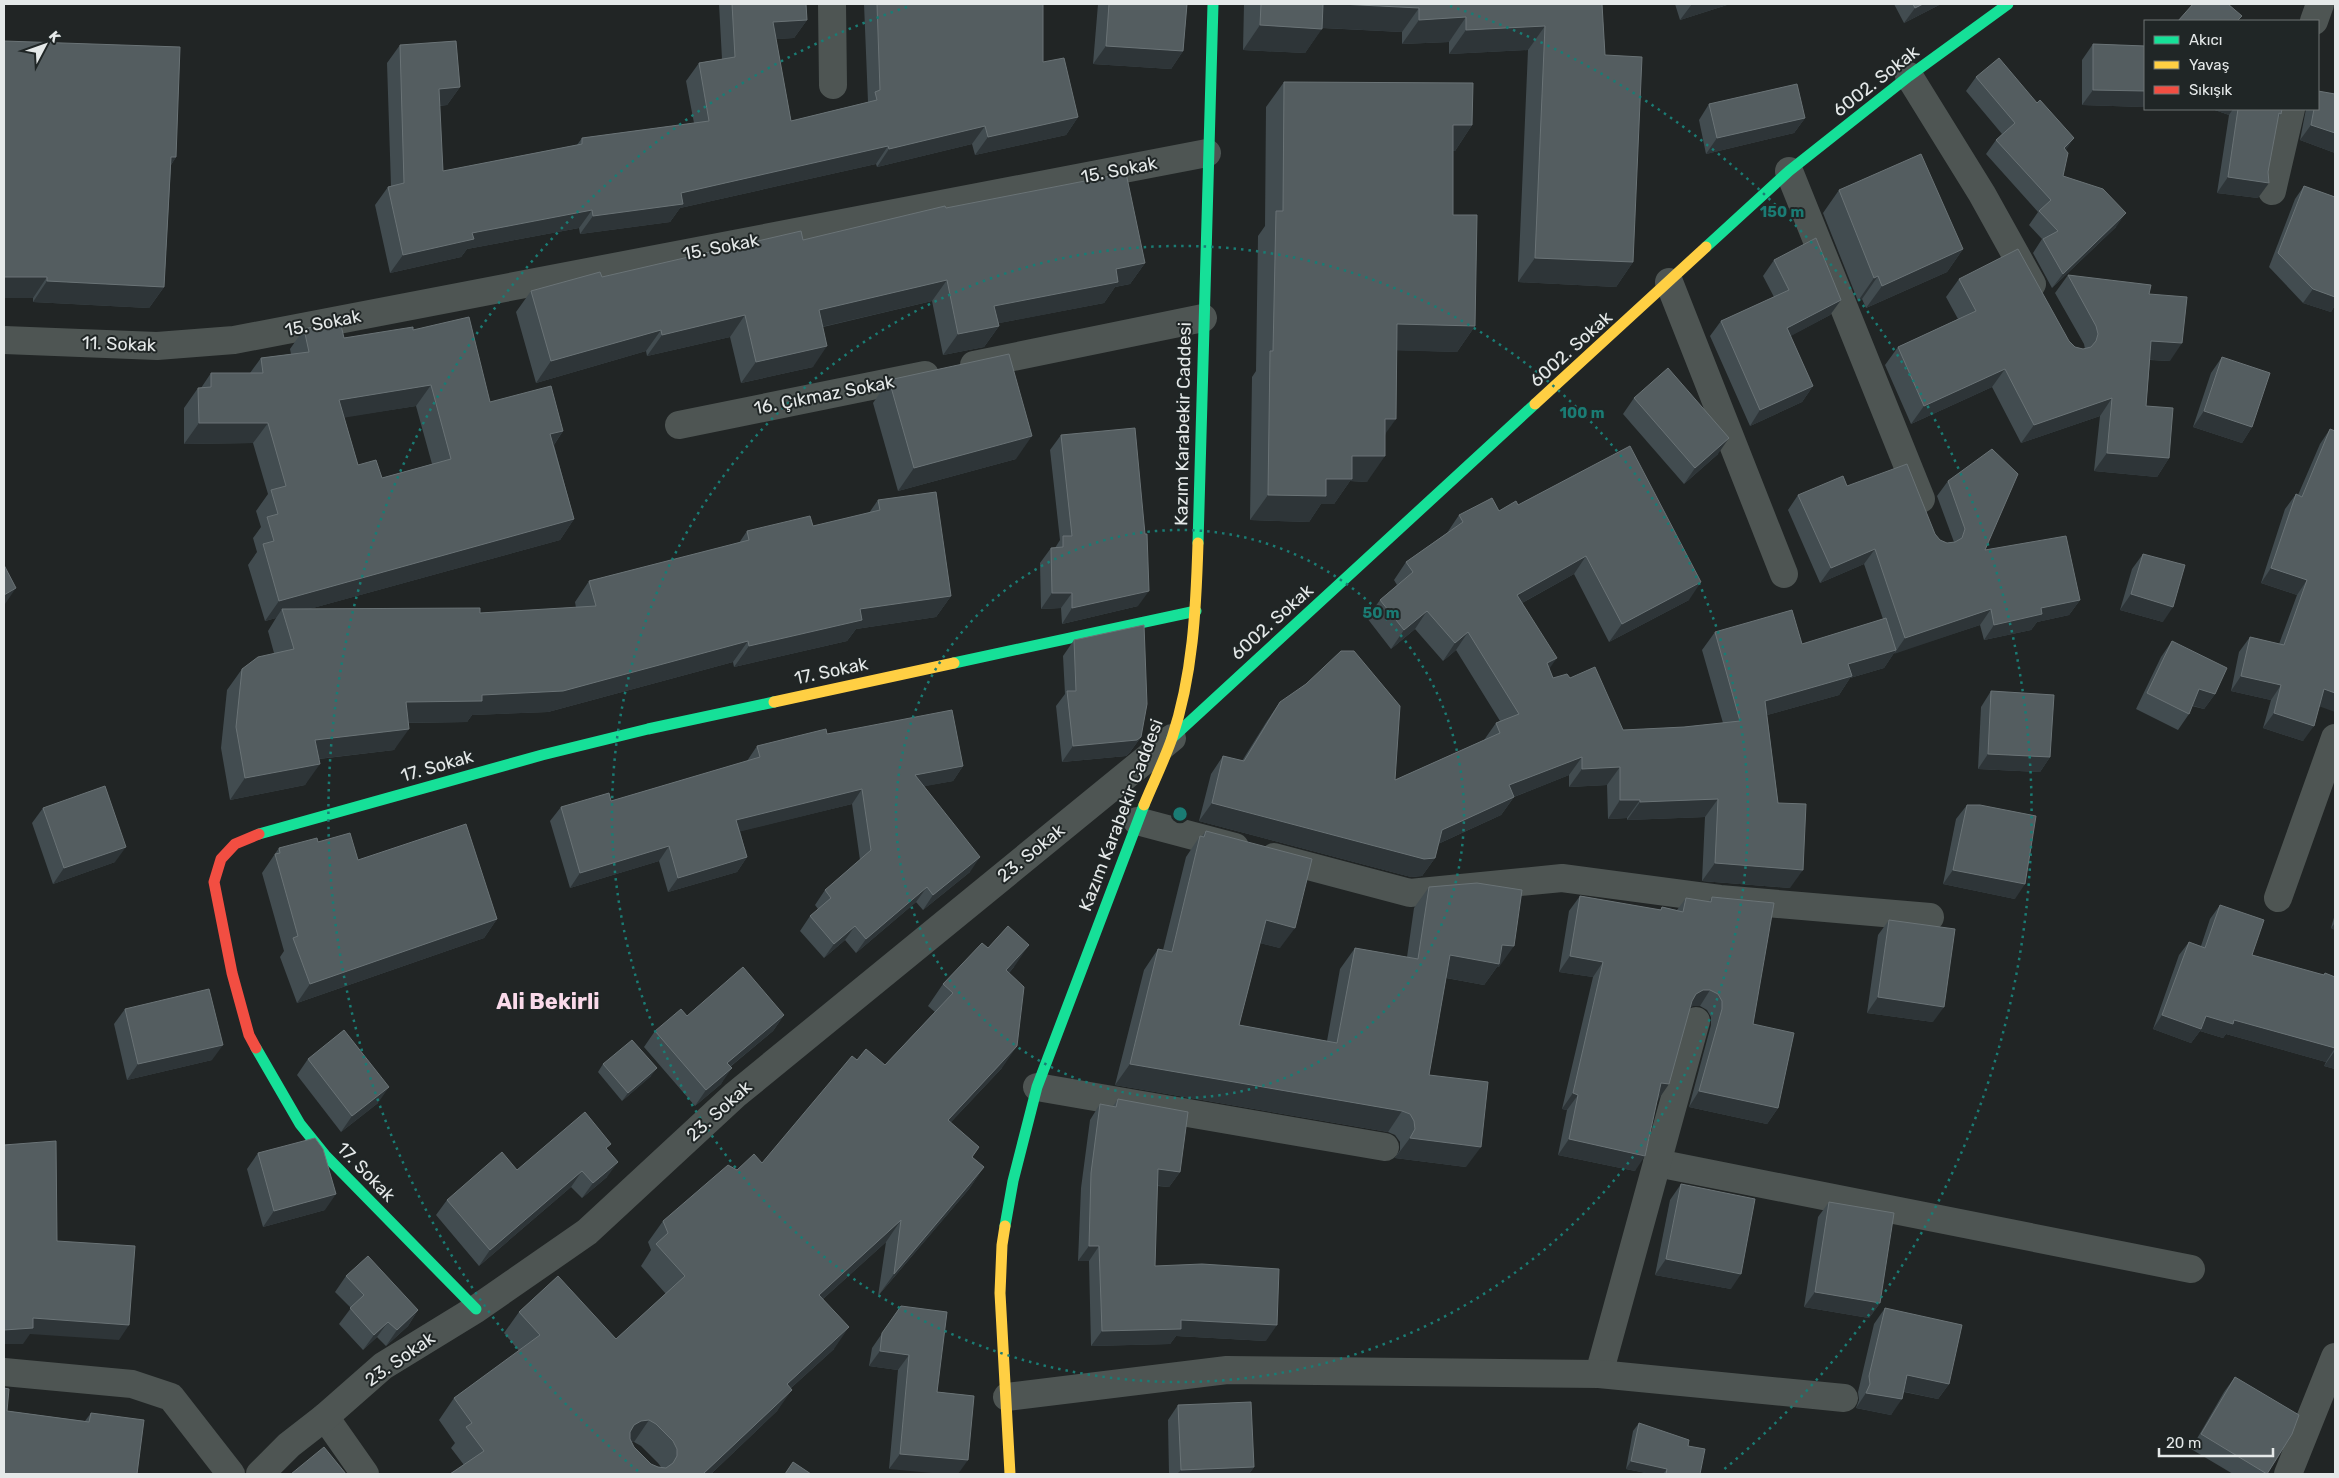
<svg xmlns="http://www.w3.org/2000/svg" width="2339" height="1478" viewBox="0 0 2339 1478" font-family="Rubik,sans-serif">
<rect width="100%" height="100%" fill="#212525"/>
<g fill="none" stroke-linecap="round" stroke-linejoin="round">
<g stroke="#4e5553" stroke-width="28">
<path d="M832,4L833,85"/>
<path d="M2314,21L2320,4"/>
<path d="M1909,76L1982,194L2032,284"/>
<path d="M1789,171L1921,499"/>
<path d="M2272,191L2291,109"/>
<path d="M1669,282L1784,574"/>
<path d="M4,340L157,346L234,340L1207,153"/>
<path d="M974,365L1203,318"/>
<path d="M679,425L925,375"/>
<path d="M1137,821L1235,847"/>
<path d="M1274,857L1410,893L1562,878L1720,899L1930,917"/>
<path d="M2278,898L2335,738"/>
<path d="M1037,1087L1385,1147"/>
<path d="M1657,1163L2191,1269"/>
<path d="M4,1372L132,1384L171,1397L231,1474"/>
<path d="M1599,1374L1696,1021"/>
<path d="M1007,1397L1227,1370L1599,1374L1844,1398"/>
<path d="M325,1417L365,1474"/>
<path d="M260,1474L289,1445L325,1417L383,1366L476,1309L587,1232L735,1095L1172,738"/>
<path d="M2288,1474L2335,1357"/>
</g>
<g stroke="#16e098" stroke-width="11">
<path d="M1706,247L1789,171L1909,76L2008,4"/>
<path d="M1198,543L1213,4"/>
<path d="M954,663L1196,611"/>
<path d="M1172,738L1535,404"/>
<path d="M259,834L542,755L648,729L774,702"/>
<path d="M256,1048L300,1124L325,1155L476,1309"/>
<path d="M1005,1226L1013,1181L1037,1087L1144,805"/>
</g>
<g stroke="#ffcf43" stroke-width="11">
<path d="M1535,404L1706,247"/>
<path d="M774,702L954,663"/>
<path d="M1144,805C1153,783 1164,761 1172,738C1193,675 1196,609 1198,543"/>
<path d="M1005,1226L1002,1245L1000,1293L1010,1474"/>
</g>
<path stroke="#f24e42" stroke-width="11" d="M256,1048L249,1035L232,973L214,882L221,859L235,844L259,834"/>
</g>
<g fill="#424c50" fill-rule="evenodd">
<path d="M719,4H806L807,20L794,38L776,39L791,121L868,102L864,4H1043V62L1078,117L1066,135L975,155L972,144L877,167L876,164L680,208L670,222L580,234L579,228L467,249L461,257L390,273L375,205L388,187L391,186L387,63L400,45L460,87L447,105L439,106L443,171L577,145L582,138L694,123L686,81L699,63L722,59Z"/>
<path d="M1098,4H1187L1183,51L1171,69L1093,64Z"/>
<path d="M1244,4H1602L1605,55L1633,262L1616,287L1518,282L1528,50L1449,54V42L1402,44V32L1322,28L1305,53L1243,50Z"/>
<path d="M1675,4H1730L1680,20Z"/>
<path d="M1894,4H1941L1904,23Z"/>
<path d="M4,41L176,157L171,165L164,287L149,308L33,302V298H4Z"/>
<path d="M2093,44L2145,46V104L2143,107L2082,105V60Z"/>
<path d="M1976,77L2066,150L2063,176L2116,227L2052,288L2033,253L2042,239L2029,225L2038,212L1986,154L1996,140L2002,134L1966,91Z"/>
<path d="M1284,82L1472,125L1455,151H1453V215L1475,326L1457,352L1397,350L1385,436L1367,482L1350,481L1334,504H1321L1309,522L1250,520L1252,377L1256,371L1258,236L1265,226L1266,107Z"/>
<path d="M2335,94V153L2300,140L2306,109H2318Z"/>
<path d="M1709,104L1805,118L1794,133L1706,154L1699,120Z"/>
<path d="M2212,109H2282L2281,114L2278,119L2258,198L2217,193L2229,115Z"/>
<path d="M2304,186L2335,197V305L2331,312L2303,303L2269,267L2295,199Z"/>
<path d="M1839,190L1963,249L1947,272L1866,308L1862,299L1858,301L1823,213Z"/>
<path d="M946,208L1145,263L1130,284L1115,287L1104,303L999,323V326L984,347L943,355L932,301L823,327L813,367L741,383L730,337L647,356L646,351L536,383L516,312L531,291L602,277L803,240Z"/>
<path d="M1774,260L1841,300L1830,315L1790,336L1813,386L1802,402L1750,426L1710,336L1721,321L1774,297L1763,276Z"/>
<path d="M2068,275L2149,294L2170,361L2150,360L2146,406L2169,458L2157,477L2094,471L2100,416L2021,443L1992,387L1911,424L1885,365L1898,347L1958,319L1946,297L1959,279L2069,341L2075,347L2083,349H2085L2084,344L2055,293Z"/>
<path d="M304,329L344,338L413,330L490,402L563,431L554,445L574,519L560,540L309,609L480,613L576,608L575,602L589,581L739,543L747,531L813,526L869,513L878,500L951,596L936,617L856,629L847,641L734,667L733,662L548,712L472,715L467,722L408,723L394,750L319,759L305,785L230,800L221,748L227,690L242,669L274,653L268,631L276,618L265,621L248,565L257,552L253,538L261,527L256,511L268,494L253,443L184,444V408L198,388H201L211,373H250L261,358L291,354L290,349ZM416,406L432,464L382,478L358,465L344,417Z"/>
<path d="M2222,357L2252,427L2242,443L2193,427L2211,373Z"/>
<path d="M889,380L1016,459L898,491L873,403Z"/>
<path d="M1634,398L1718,454L1684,484L1623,414Z"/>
<path d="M2330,429L2319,706L2303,741L2263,728L2271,700L2231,691L2239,652L2250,637L2279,644L2297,595L2261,583L2285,509L2296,494L2298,495L2320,444Z"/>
<path d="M1061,435L1138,606L1062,624L1061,608L1041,609L1040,563L1051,548H1055L1060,540L1050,450Z"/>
<path d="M1948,481L1985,550L2080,600L2069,615L2037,622L2031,630L1984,640L1980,625L1894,653L1884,668L1850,678L1839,695L1767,715L1778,803L1790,888L1702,881L1705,817L1627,820V818L1608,819L1607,785L1569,787V775L1514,797L1501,815L1438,844L1435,858L1422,876L1411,877L1199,821L1211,774L1223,756L1242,761L1267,721L1280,702L1395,780L1484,740L1496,723L1500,721L1456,650L1443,661L1415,629L1391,649L1367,618L1380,600L1397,585L1394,580L1406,562L1447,533L1459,515L1499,511L1518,505L1689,600L1609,642L1574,574L1522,603L1553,678H1570L1623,730L1684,727L1723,723L1702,650L1715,632L1802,644L1883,619L1864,564L1820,583L1788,510L1798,495L1847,486L1935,534L1940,540L1947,543L1954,542L1937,496Z"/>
<path d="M2143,554L2163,622L2120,610L2132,569Z"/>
<path d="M1074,640L1141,737L1130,752L1126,756L1062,762L1056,706L1065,694L1063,656Z"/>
<path d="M2172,641L2215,694L2204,709L2192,706L2189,714L2178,730L2136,709L2161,657Z"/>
<path d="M1991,691L2050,757L2040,772L1978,769L1981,707Z"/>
<path d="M827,734L963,766L953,781L924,786L970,872L923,910L916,902L856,953L845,940L824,958L800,931L810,916L818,909L815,905L825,890L860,860L852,804L740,831L747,857L737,872L668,892L659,861L570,888L550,821L561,807L611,801L747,761L757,746Z"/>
<path d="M1967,805L2015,899L1943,884L1956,819Z"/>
<path d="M43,808L115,862L53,884L32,823Z"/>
<path d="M1206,831L1280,948L1260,943L1239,1025L1327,1041L1340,969L1355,948L1407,957L1414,908L1429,887L1499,967H1497L1484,985L1446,978L1429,1075L1466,1167L1395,1158L1400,1150V1142L1395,1135L1388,1132L1115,1085L1144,970L1158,949L1163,950L1186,857L1200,836H1202Z"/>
<path d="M318,842L358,860L497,919L484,938L297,1003L280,957L284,951L262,873L279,848Z"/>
<path d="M1580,896L1660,910L1662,907L1677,910L1686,898L1708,902L1712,897L1753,1024L1778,1108L1767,1124L1689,1107L1711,1025V1017L1707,1010L1700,1006H1693L1690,1007L1658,1100H1657L1635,1171L1558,1155L1567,1110L1562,1109L1593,977L1559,972L1569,911Z"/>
<path d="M2220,905L2252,955L2323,975L2325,973L2335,977V1069L2324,1066L2326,1062L2226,1034L2223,1038L2200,1031L2191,1043L2153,1029L2179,955L2189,942L2201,946L2210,919Z"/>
<path d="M2335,914V930L2331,928Z"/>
<path d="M1889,920L1933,1022L1867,1013L1878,935Z"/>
<path d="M988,948L1014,967L1009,973L1002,1068L950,1123L979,1147L972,1157L984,1167L969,1189L878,1296L886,1242L823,1299L834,1349L791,1388L777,1411L711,1474H450L464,1465L451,1448L455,1443L439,1420L454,1398L519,1351L504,1333L519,1312L616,1339L666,1294L641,1266L651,1250L648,1242L663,1221L737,1170L762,1163L857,1060L885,1065L935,1012L928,1006L943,984ZM631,1442H634L641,1446L658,1463L661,1467H658L651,1464L634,1447Z"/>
<path d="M125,1009L212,1060L127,1080L114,1024Z"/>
<path d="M784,1015L773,1031L730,1067L721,1084L695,1106L644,1047L655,1031Z"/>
<path d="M308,1059L378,1103L341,1132L297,1075Z"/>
<path d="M603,1064L651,1076L622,1101L598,1072Z"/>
<path d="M1118,1099L1180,1172L1169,1187L1157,1186L1155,1266L1266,1341L1176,1336L1170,1344L1091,1346L1089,1261H1078L1081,1188L1090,1120L1100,1104L1113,1106Z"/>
<path d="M607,1149V1177L582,1198L571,1187L479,1266L436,1215L447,1200L517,1170Z"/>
<path d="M258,1153L325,1210L263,1227L247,1169Z"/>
<path d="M1681,1184L1731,1289L1655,1275L1670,1200Z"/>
<path d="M1829,1202L1880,1303L1869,1318L1804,1307L1818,1217Z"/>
<path d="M346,1276L418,1310L408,1326L386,1346L377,1337L363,1350L339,1324L351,1308L335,1292Z"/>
<path d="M901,1306L937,1392L974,1396L889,1469L898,1370L869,1366L872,1348Z"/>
<path d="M1885,1308L1949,1384L1938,1399L1904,1392L1891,1415L1856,1408L1859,1400L1858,1392L1874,1324Z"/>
<path d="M2235,1377L2267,1474H2233L2191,1449L2224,1392Z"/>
<path d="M1178,1405L1254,1467L1249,1474H1169L1168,1420Z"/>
<path d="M7,1411L85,1421L91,1413L137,1474Z"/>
<path d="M1639,1423L1688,1446L1700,1474H1651L1626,1469L1633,1431Z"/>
</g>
<g fill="#2e3538">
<path d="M1322,4H1340L1419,8L1402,32L1306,27Z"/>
<path d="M1692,4H1730L1680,20Z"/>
<path d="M1923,4H1941L1904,23L1915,8Z"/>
<path d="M1466,17L1449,42L1402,44L1419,20Z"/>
<path d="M807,20L794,38L761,40L773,22Z"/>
<path d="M1260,25L1322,29L1305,53L1243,50Z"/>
<path d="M1545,26L1528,50L1449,54L1466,30Z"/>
<path d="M1106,46L1183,51L1171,69L1093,64Z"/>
<path d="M460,87L447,105L426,107L439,89Z"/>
<path d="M2093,90L2145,91V104L2143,107L2082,105Z"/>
<path d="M2212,109H2233L2229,115Z"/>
<path d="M1078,117L1066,135L975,155L988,137Z"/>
<path d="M1805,118L1794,133L1706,154L1717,138Z"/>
<path d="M1453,125H1472L1455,151L1435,150Z"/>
<path d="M2311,125L2335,133V153L2300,140Z"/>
<path d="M985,126L972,144L877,167L889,149Z"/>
<path d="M2074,138L2064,153V148Z"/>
<path d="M888,146L876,164L680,208L670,222L580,234L593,216L681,193Z"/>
<path d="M171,157H176L162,178Z"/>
<path d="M2228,177L2269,183L2258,198L2217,193Z"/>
<path d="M592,210L579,228L467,249L461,257L390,273L403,255L472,233Z"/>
<path d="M2126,213L2116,227L2052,288L2063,274Z"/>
<path d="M1963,249L1947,272L1866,308L1882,286Z"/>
<path d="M1535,258L1633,262L1616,287L1518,282Z"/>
<path d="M1145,263L1130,284L1115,287L1104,303L979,327L994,306L1116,269Z"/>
<path d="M1878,276L1862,299L1858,301L1874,278Z"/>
<path d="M4,277H47L33,298H4Z"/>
<path d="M947,280L932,301L804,331L819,310Z"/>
<path d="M47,281L164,287L149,308L33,302Z"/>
<path d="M2313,289L2335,297V305L2331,312L2303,303Z"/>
<path d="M1841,300L1830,315L1776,344L1787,328Z"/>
<path d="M745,315L730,337L647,356L662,335Z"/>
<path d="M1397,324L1475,326L1457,352L1379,350Z"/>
<path d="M999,326L984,347L943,355L958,334Z"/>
<path d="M661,330L646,351L536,383L551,361Z"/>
<path d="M2151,341L2182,343L2170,361L2139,359Z"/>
<path d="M827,346L813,367L741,383L756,362Z"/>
<path d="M2005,369L1992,387L1911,424L1924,406Z"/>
<path d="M431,385L416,406L324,421L339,400Z"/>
<path d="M1813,386L1802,402L1750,426L1760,410Z"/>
<path d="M2112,398L2100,416L2021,443L2034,425Z"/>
<path d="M2204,411L2252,427L2242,443L2193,427Z"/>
<path d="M1385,419H1396L1378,444Z"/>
<path d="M199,423H268L253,443L184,444Z"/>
<path d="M563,431L549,452L550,434Z"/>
<path d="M1032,436L1016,459L898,491L914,468Z"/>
<path d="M1729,438L1718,454L1684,484L1695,468Z"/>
<path d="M2107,453L2169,458L2157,477L2094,471Z"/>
<path d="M1352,456H1385L1367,482L1350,481L1334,504H1321L1309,522L1250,520L1268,495L1326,479Z"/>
<path d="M574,519L560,540L284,616L282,609L276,618L265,621L279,601Z"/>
<path d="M1875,549L1864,564L1820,583L1831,568Z"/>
<path d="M1586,556L1574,574L1504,613L1517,595Z"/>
<path d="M2271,568L2307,580L2297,595L2261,583Z"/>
<path d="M1701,582L1689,600L1609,642L1622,624Z"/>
<path d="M16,588L5,604L4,605V595Z"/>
<path d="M1149,591L1138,606L1062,624L1072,608Z"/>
<path d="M1052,593H1072L1061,608L1041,609Z"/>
<path d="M2131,594L2173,607L2163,622L2120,610Z"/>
<path d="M951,596L936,617L856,629L847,641L734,667L749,646L860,609Z"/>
<path d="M2080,600L2069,615L2037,622L2031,630L1984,640L1994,625L2041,608Z"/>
<path d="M1991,609L1980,625L1894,654L1905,638Z"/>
<path d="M1427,611L1415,629L1391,649L1404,630Z"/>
<path d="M1468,632L1456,650L1443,661L1455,643Z"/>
<path d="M748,641L733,662L548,712L472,715L467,722L391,723L406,702L482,695Z"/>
<path d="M1896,650L1884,668L1850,678L1839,695L1753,719L1765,701L1848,664Z"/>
<path d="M1557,658L1544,676L1547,663Z"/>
<path d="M2241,676L2281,685L2271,700L2231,691Z"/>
<path d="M2199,689L2215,694L2204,709L2188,704Z"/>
<path d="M2324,689L2335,693V712L2313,704Z"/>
<path d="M2274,713L2314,726L2303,741L2263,728Z"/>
<path d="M409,729L394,750L300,761L315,740Z"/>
<path d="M1141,737L1130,752L1126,756L1062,762L1073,746Z"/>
<path d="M1988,754L2050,757L2040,772L1978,769Z"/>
<path d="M1582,757L1569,775L1496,804L1509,785Z"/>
<path d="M320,764L305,785L230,800L245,778Z"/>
<path d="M963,766L953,781L905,790L915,775Z"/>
<path d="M1620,767L1607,785L1569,787L1582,769Z"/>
<path d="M862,789L852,804L726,835L736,820Z"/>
<path d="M1514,797L1501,815L1429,848L1442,830Z"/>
<path d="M1718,799L1705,817L1627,820L1640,802Z"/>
<path d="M1620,800H1640L1627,818L1608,819Z"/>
<path d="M1212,803L1435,858L1422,876L1411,877L1199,821Z"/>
<path d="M669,846L659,861L570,888L580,873Z"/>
<path d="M126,847L115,862L53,884L64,868Z"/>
<path d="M747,857L737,872L668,892L678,878Z"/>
<path d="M980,857L970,872L923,910L933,895Z"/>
<path d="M1715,863L1803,870L1790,888L1702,881Z"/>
<path d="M1953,870L2025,884L2015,899L1943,884Z"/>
<path d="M927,887L916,902L856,953L866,939Z"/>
<path d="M497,919L484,938L297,1003L310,984Z"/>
<path d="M1266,920L1295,928L1280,948L1251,941Z"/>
<path d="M2335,923V930L2331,928Z"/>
<path d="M855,926L845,940L824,958L834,944Z"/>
<path d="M1029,945L1014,967L991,992L1006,970Z"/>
<path d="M1502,945L1514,946L1499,967H1497L1484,985L1436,976L1450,955Z"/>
<path d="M1570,956L1603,962L1593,977L1559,972Z"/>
<path d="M1703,990H1710L1700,1006H1693L1685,1010L1696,994Z"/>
<path d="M1878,997L1944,1007L1933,1022L1867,1013Z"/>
<path d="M784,1015L773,1031L716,1078L727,1063Z"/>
<path d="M2162,1015L2206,1016L2234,1020L2335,1048L2326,1062L2226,1034L2223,1038L2200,1031L2191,1043L2153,1029Z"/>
<path d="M223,1045L212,1060L127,1080L138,1064Z"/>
<path d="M1017,1046L1002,1068L932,1142L948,1120Z"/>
<path d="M2334,1052H2335V1069L2324,1066Z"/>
<path d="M1130,1064L1402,1111L1388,1132L1115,1085Z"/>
<path d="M657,1068L651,1076L622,1101L628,1093Z"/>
<path d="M732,1068L721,1084L695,1106L706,1090Z"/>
<path d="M1661,1083L1669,1084L1658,1100L1650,1098Z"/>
<path d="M389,1087L378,1103L341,1132L352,1116Z"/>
<path d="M1699,1091L1778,1108L1767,1124L1689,1107Z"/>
<path d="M1573,1093L1578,1095L1567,1110L1562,1109Z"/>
<path d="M1410,1138L1481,1147L1466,1167L1395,1158Z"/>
<path d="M1569,1139L1645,1156L1635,1171L1558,1155Z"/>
<path d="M618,1162L607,1177L582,1198L593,1183Z"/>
<path d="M984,1167L969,1189L878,1296L894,1274Z"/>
<path d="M1158,1169L1180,1172L1169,1187L1147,1184Z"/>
<path d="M582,1171L571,1187L479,1266L490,1250Z"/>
<path d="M336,1194L325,1210L263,1227L274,1211Z"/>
<path d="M901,1220L886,1242L804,1316L819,1295Z"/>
<path d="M1089,1246H1099L1089,1261H1078Z"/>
<path d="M1666,1259L1741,1274L1731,1289L1655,1275Z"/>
<path d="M1815,1292L1880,1303L1869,1318L1804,1307Z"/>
<path d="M418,1310L408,1326L386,1346L397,1330Z"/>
<path d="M33,1318L129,1325L119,1340L30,1334L23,1344H4V1330Z"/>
<path d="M1181,1320L1277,1325L1266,1341L1176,1336L1170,1344L1091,1346L1102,1331Z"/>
<path d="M388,1322L377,1337L363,1350L374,1335Z"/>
<path d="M849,1327L834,1349L772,1405L787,1384Z"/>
<path d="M880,1351L909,1355L898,1370L869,1366Z"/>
<path d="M1907,1375L1949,1384L1938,1399L1897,1390Z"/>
<path d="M792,1390L777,1411L711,1474H703Z"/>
<path d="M1866,1393L1902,1399L1891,1415L1856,1408Z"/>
<path d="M649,1420L634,1442H626L619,1446L634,1425L641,1421Z"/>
<path d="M900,1454L968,1460L958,1474H942L889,1469Z"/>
<path d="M1631,1461L1667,1469L1663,1474H1651L1626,1469Z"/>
<path d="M1254,1467L1249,1474H1177L1181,1470Z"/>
</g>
<g fill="#545d60" stroke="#6a7376" fill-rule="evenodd">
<path d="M732,4H806L807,20L773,22L791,121L877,100L875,92L880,90L877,4H1043V62L1064,58L1078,117L988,137L985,126L889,149L888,146L681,193L683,204L593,216L592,210L472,233L474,239L403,255L388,187L404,183L400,45L456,41L460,87L439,89L443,171L582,144V138L709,121L699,63L735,57Z"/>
<path d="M1109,4H1187L1183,51L1106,46Z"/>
<path d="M1261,4H1323L1322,29L1260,25Z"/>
<path d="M1340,4H1602L1605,55L1642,57L1633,262L1535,258L1545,26L1466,30V17L1419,20V8Z"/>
<path d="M1913,4H1923L1915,8Z"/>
<path d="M2193,4H2228L2242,16L2237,21H2178Z"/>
<path d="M4,41L180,47L176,157H171L164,287L47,281V277H4Z"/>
<path d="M2093,44L2145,46V91L2093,90Z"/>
<path d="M1999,58L2037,103L2040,100L2074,138L2064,148L2068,153L2063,176L2103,189L2126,213L2063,274L2043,239L2058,231L2039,211L2051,200L1996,140L2015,123L1976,77Z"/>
<path d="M1284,82L1473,83L1472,125H1453V215H1477L1475,326L1397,324L1396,419H1385V456H1352V479H1326V496L1268,495L1270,351H1273L1276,211H1283Z"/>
<path d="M1797,84L1805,118L1717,138L1709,104Z"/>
<path d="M2318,91L2335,94V133L2311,125L2314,109H2318Z"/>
<path d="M2238,109H2282L2281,114L2279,113L2268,172L2269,183L2228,177Z"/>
<path d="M1921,154L1963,249L1882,286L1878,276L1874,278L1839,190Z"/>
<path d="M1126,173L1145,263L1116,269L1118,282L994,306L999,326L958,334L947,280L819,310L827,346L756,362L745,315L662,335L661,330L551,361L531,291L600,272L602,277L801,231L803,240L945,206L946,208Z"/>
<path d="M2304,186L2335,197V297L2313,289L2278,253Z"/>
<path d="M1816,238L1841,300L1787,328L1813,386L1760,410L1721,321L1789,290L1774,260Z"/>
<path d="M2018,249L2069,341L2075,347L2083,349L2091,347L2096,341L2098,334L2096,326L2068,275L2151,285L2149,294L2187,297L2182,343L2151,341L2146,406L2173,408L2169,458L2107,453L2112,398L2034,425L2005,369L1924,406L1898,347L1976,311L1959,279Z"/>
<path d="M469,317L490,402L551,386L563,431L550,434L574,519L279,601L263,544L274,541L267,517L278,514L271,490L286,486L268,423H199L198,388L211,387V373H263L261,358L309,352L304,329L340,321L344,338L413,327V330ZM431,385L451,459L382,478L376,460L358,465L339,400Z"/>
<path d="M1009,354L1032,436L914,468L889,380Z"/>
<path d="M2222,357L2270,373L2252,427L2204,411Z"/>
<path d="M1668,368L1729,438L1695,468L1634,398Z"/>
<path d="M1135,428L1145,534H1147L1149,591L1072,608V593H1052L1051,548L1063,547V536H1072L1061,435Z"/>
<path d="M2330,429L2335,431V693L2324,689L2314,726L2274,713L2281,685L2241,676L2250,637L2284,645L2307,580L2271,568L2296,494L2302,497Z"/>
<path d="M1630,446L1701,582L1622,624L1586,556L1517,595L1557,658L1547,663L1553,678L1567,674L1570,678L1595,667L1623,730L1684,727L1740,721L1715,632L1792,610L1802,644L1886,618L1896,650L1848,664L1852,676L1765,701L1778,803L1806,804L1803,870L1715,863L1718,799L1640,802V800H1620V767L1582,769V757L1509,785L1514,797L1442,830L1435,858L1424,859L1212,803L1223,756L1244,761L1280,702L1306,684L1341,651H1354L1400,706L1395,780L1500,733L1496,723L1519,714L1468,632L1455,643L1427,611L1404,630L1380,600L1413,572L1406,562L1463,522L1459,515L1492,498L1499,511L1516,501L1518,505Z"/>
<path d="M1992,449L2018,474L1985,550L2066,536L2080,600L2041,608L2042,614L1994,625L1991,609L1905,638L1875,549L1831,568L1798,495L1843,476L1847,486L1907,464L1935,534L1940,540L1947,543L1955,542L1962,538L1965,529L1948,481Z"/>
<path d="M936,492L951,596L860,609L862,620L749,646L748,641L563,691L482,695V701L406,702L409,729L315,740L320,764L245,778L236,727L242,669L258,657L294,649L282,609L480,608V613L596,606L589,581L749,540L747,531L810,516L813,526L880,510L878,500Z"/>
<path d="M2143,554L2185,565L2173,607L2131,594Z"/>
<path d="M4,565L16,588L4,595Z"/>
<path d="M1144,625L1147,704L1141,737L1137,740L1073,746L1067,691H1076L1074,640Z"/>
<path d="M2172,641L2227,668L2215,694L2199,689L2189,714L2147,693Z"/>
<path d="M1991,691L2054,695L2050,757L1988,754Z"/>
<path d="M952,710L963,766L915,775L980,857L933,895L927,887L866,939L855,926L834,944L810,916L831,898L825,890L871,850L862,789L736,820L747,857L678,878L669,846L580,873L561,807L609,793L611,801L760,757L757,746L826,729L827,734Z"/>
<path d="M105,786L126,847L64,868L43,808Z"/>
<path d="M1967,805H1980L2036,816L2025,884L1953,870Z"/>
<path d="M466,824L497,919L310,984L293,938L298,936L275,854L280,853L279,848L317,838L318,842L350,833L358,860Z"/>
<path d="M1206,831L1312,859L1295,928L1266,920L1239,1025L1337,1043L1355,948L1418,959L1429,887L1477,883L1522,890L1514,946L1502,945L1499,964L1450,955L1429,1075L1488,1082L1481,1147L1410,1138L1415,1129L1414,1121L1410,1114L1402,1111L1130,1064L1158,949L1172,952L1200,836L1204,837Z"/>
<path d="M1580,896L1661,910L1662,907L1683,912L1686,898L1711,902L1712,897L1774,903L1753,1024L1794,1033L1778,1108L1699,1091L1722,1009V1001L1718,994L1710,990H1703L1696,994L1692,1001L1669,1084L1661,1083L1645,1156L1569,1139L1578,1095L1573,1093L1603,962L1570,956Z"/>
<path d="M2220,905L2264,920L2252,955L2324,975L2325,973L2335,977V1048L2234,1020L2233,1024L2206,1016L2201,1029L2162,1015L2189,942L2205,948Z"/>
<path d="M1889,920L1955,929L1944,1007L1878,997Z"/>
<path d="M1008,926L1029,945L1006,970L1024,987L1017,1046L948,1120L979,1147L972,1157L984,1167L894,1274L901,1220L819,1295L849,1327L787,1384L792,1390L703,1474H450L484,1451L466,1427L472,1423L454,1398L540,1335L519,1312L558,1276L616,1339L685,1276L656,1244L668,1233L663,1221L728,1165L737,1170L754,1154L762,1163L852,1056L857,1060L866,1049L885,1065L953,993L943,984L982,943L988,948ZM649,1420L656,1424L673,1441L677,1449V1456L673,1463L666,1468L658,1467L651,1464L634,1447L630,1439V1432L634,1425L641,1421Z"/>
<path d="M743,967L784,1015L727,1063L732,1068L706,1090L655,1031L681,1009L687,1016Z"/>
<path d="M209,989L223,1045L138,1064L125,1009Z"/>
<path d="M344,1030L389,1087L352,1116L308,1059Z"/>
<path d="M632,1040L657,1068L628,1093L603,1064Z"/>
<path d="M1118,1099L1188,1112L1180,1172L1158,1169L1155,1266L1202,1264L1279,1269L1277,1325L1181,1320V1329L1102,1331L1099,1246H1089L1091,1173L1100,1104L1116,1107Z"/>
<path d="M585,1112L611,1144L606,1148L618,1162L593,1183L582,1171L490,1250L447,1200L502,1152L517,1170Z"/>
<path d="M315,1138L323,1149L336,1194L274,1211L258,1153Z"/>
<path d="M56,1141L57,1241L135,1246L129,1325L33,1318V1328L4,1330V1145Z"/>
<path d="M1681,1184L1755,1199L1741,1274L1666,1259Z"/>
<path d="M1829,1202L1894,1213L1880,1303L1815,1292Z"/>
<path d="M368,1256L418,1310L397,1330L388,1322L374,1335L350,1308L364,1295L346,1276Z"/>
<path d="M901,1306L947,1312L937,1392L974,1396L968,1460L900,1454L909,1355L880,1351L882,1333Z"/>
<path d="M1885,1308L1962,1325L1949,1384L1907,1375L1902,1399L1866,1393L1870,1384L1869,1376Z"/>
<path d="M2235,1377L2299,1415L2292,1434L2267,1474L2201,1434Z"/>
<path d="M4,1388L9,1389L7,1411L89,1422L91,1413L144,1420L137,1474H4Z"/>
<path d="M1251,1402L1254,1467L1181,1470L1178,1405Z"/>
<path d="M1639,1423L1689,1440L1688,1446L1705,1449L1700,1474H1666L1667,1469L1631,1461Z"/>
<path d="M324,1447L346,1474H291Z"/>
<path d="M793,1462L811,1474H785Z"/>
</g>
<g fill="none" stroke="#1a7c74" stroke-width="2.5" stroke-dasharray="2.5 5">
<circle cx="1180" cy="814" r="284"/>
<circle cx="1180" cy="814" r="568"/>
<path d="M638 1471A852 852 0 0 1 910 6M1450 6A852 852 0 0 1 1722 1471"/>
</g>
<g text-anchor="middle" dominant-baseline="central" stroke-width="4" stroke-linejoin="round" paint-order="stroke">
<g font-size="18" fill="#e5e9e9" stroke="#202626">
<text transform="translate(1876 81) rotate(-38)">6002. Sokak</text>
<text transform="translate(1119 170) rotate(-11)">15. Sokak</text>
<text transform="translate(721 247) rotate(-11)">15. Sokak</text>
<text transform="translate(323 323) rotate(-11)">15. Sokak</text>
<text transform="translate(119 344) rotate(2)">11. Sokak</text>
<text transform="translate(1571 349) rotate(-42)">6002. Sokak</text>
<text transform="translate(824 395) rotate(-11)">16. Çıkmaz Sokak</text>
<text transform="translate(1183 424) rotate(-89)">Kazım Karabekir Caddesi</text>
<text transform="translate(1272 622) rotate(-42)">6002. Sokak</text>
<text transform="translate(831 671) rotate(-12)">17. Sokak</text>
<text transform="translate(437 766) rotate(-16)">17. Sokak</text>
<text transform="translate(1121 815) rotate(-69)">Kazım Karabekir Caddesi</text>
<text transform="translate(1031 853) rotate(-39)">23. Sokak</text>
<text transform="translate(719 1111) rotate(-42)">23. Sokak</text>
<text transform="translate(366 1172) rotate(46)">17. Sokak</text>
<text transform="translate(400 1359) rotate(-35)">23. Sokak</text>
</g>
<g font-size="22" font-weight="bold" fill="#fadaea" stroke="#202626">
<text x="548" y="1001">Ali Bekirli</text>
</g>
</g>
<circle cx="1180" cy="814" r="8" fill="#1a7c74" stroke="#202626" stroke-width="2.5"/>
<g font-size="15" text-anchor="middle" font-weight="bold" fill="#1a7c74" stroke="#202626" stroke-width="4" stroke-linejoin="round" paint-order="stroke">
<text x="1782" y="217">150 m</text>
<text x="1582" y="418">100 m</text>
<text x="1381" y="618">50 m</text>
</g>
<rect width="2339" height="1478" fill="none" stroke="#e5e9e9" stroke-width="10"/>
<rect x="2144" y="20" width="175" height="90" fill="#202626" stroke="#6f7474"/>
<rect x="2154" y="36" width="25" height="8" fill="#16e098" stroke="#6f7474"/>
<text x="2189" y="45" font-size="15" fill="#e5e9e9">Akıcı</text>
<rect x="2154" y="61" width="25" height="8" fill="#ffcf43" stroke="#6f7474"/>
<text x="2189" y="70" font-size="15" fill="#e5e9e9">Yavaş</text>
<rect x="2154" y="86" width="25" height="8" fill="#f24e42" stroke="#6f7474"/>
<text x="2189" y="95" font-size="15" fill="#e5e9e9">Sıkışık</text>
<g transform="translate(45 45) rotate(49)" stroke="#202626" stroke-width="4" paint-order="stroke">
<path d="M0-4L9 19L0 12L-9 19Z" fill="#e5e9e9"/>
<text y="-8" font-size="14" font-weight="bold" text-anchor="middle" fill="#e5e9e9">K</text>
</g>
<path d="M2159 1448v8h114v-8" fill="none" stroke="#e5e9e9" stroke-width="2.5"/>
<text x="2166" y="1448" font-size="15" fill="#e5e9e9" stroke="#202626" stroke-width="4" paint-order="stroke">20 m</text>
</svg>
